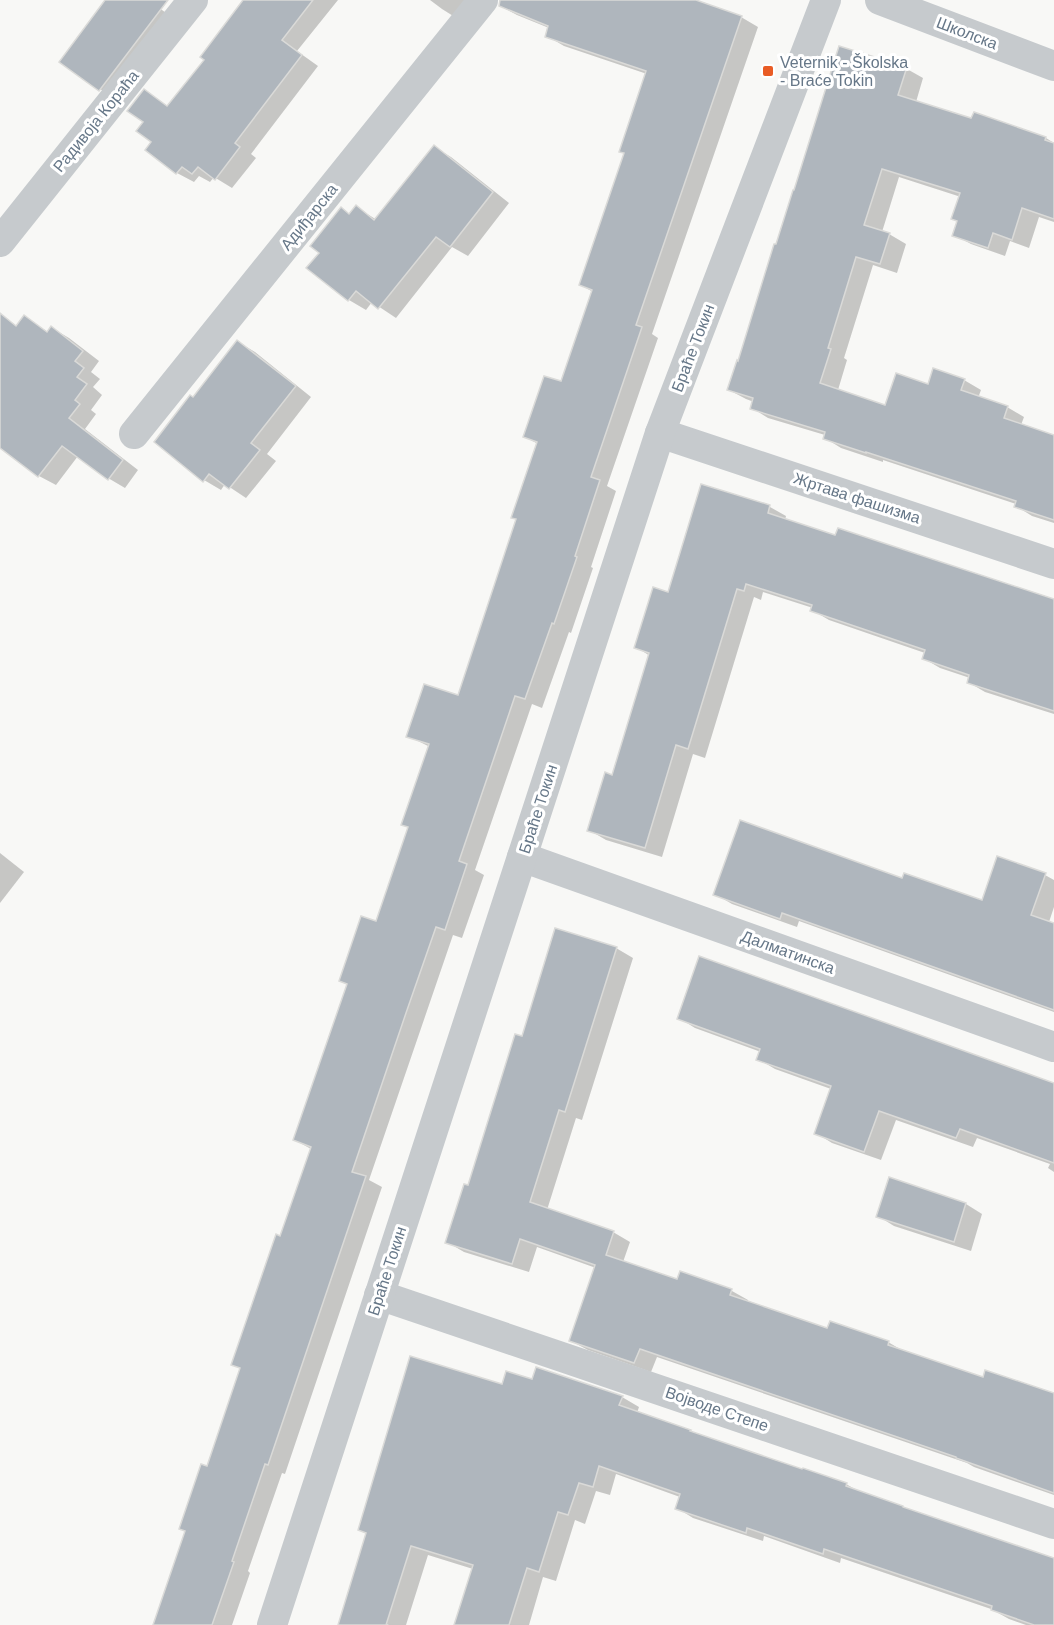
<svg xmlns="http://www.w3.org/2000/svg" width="1054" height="1625" viewBox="0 0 1054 1625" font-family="Arial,sans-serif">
<rect width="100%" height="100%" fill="#f8f8f6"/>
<g fill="#0003">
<path d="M107,0H148L176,20L116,99L100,89Z"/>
<path d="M254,0H338L297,51L318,66L251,154L256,158L232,188L214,177L210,182L199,176L194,182L177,173L153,142L145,122L144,91L169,107Z"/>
<path d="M430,0H473L458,19L442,9Z"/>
<path d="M501,0H691L741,17L758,27L652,334L658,338L607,486L616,491L591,567L593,568L571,633L569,632L542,708L532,704L475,870L484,875L462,938L453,935L369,1180L382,1187L285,1474L282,1473L248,1571L250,1573L232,1625H154L242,1369L233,1364L281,1238L311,1149L295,1140L377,922L409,828L403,824L430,747L408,736L459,697L518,520L538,444L525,437L561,383L593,292L581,285L625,154L647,74L564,46L547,36L549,28L517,15L500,6Z"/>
<path d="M840,48L907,69L923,78L916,102L972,120L974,114L1046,138L1054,143V222L1039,217L1029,248L1010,241L1005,256L971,244L954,235L958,222L961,197L899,177L882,232L889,234L906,244L897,273L873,265L844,358L847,360L838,390L886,406L929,385L964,380L981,390L978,398L1007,407L1024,417L1021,425L1054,436V523L1032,516L1016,506V504L883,460V462L841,448L825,438V435L768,418L752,408L754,402L746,399L729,390L777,246Z"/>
<path d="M434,147L451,157L509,203L468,256L452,247L396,318L372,302L366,310L349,300L309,268L321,252L341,209L350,214L356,207L377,220Z"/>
<path d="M24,317L48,332L52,328L69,338L99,361L91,372L100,379L93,387L102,395L91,410L96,414L85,429L138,470L125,488L108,478L78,456L56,485L39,476L0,446V330L7,320L17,326Z"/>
<path d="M238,342L255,352L311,397L267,454L276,461L246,498L225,484L221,490L204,480L193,399Z"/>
<path d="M702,486L770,507L786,516L785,520L836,537L1054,601V714L985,692L968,682L970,678L940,668L923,658L925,653L829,620L812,610L813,608L763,592L761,600L754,597L705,758L693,754L662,857L606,840L589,830L613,776L650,656L636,647L669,594Z"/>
<path d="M0,853L24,872L0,903Z"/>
<path d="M1045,875L1054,880V907L1049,922L1054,924V1012L799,921L797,927L732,904L715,894L903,880L983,902Z"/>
<path d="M616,948L633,958L582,1120L576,1118L547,1210L613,1232L630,1242L623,1262L678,1280L681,1273L732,1291L748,1300V1303L828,1330L888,1342L905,1352L984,1379L1054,1394V1495L974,1467L967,1463L657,1357L651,1372L588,1350L571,1341L596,1268L537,1247L529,1272L464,1252L447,1242L469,1187L523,1038Z"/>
<path d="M679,1018L1054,1085V1172L1048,1168L1050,1164L977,1138L973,1147L896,1120L881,1160L832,1143L816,1133L831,1089L775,1069L758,1059L761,1052L695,1028Z"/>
<path d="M966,1204L982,1214L971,1251L894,1226L878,1216Z"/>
<path d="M533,1381L622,1397L639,1407L637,1413L690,1431L699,1436L846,1484L860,1492L909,1510L1054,1559V1625H1026L1009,1619L991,1609L841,1558L840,1563L764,1536L763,1541L693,1518L677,1508L680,1497L616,1474L610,1495L596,1491L585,1524L575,1520L556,1581L543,1577L529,1625H456L473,1569L428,1555L406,1625H389L361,1617L367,1534L359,1529L503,1386Z"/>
</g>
<g fill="#afb6bd" stroke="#dadad8" stroke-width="1.5">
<path d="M105,0H168L99,91L59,62Z"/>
<path d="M243,0H313L282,40L302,55L235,143L240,147L215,180L198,167L192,174L182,167L176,174L145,150L151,142L136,131L143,122L127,111L144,89L167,106L204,60L200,57Z"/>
<path d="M500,0H696L742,16L636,325L642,327L591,477L600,480L575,556L577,557L554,624L552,623L525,699L515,696L459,861L467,864L445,930L436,927L406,1013L352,1172L366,1176L268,1465L265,1464L232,1561L234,1562L212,1625H153L185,1531L179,1529L201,1464L207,1466L240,1368L231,1365L276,1234L280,1236L311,1147L293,1140L347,984L339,981L361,916L376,921L408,827L401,825L429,744L406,737L424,684L458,695L516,519L511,518L537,442L523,437L544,376L561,381L592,290L579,285L624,153L619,152L646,71L545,37L548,26L499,6Z"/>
<path d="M839,46L907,67L898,95L971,118L974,112L1046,137L1045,140L1054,143V219L1022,208L1012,240L993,233L988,248L952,236L957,221L951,219L960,193L882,169L864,225L890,233L880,264L856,257L828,348L831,349L820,383L885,405L896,373L928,384L933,368L965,379L961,390L1008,406L1004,418L1054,435V520L1014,507L1016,501L866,452V453L823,439L825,432L750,409L753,398L727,390L737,360L738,361L774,244H776L793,190H794Z"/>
<path d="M434,145L493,192L450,247L436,237L378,309L356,291L348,301L306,268L319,253L310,246L341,207L349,214L356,205L374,220Z"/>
<path d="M0,313L16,326L24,315L47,332L51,326L83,351L75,361L84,368L77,377L87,384L75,400L80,404L69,418L123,460L108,480L62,446L38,477L0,448Z"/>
<path d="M237,340L296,386L251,443L260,450L229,489L209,474L203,482L154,442L190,395L193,397Z"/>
<path d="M701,484L770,505L768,513L835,535L838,528L1054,599V711L967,683L969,675L922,659L925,650L810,611L812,605L746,584L744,591L737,589L688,749L676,745L645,848L587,831L605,772L612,775L649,653L634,648L653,587L668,592Z"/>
<path d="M740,820L902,878L904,873L982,900L997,856L1046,873L1031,915L1054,923V1010L782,913L780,919L713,895Z"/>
<path d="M555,928L617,947L565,1112L559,1110L530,1202L614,1231L606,1255L677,1279L680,1271L732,1289L730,1295L827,1328L830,1321L889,1341L888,1345L983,1377L985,1370L1054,1393V1493L956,1458V1457L640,1349L634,1363L569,1341L595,1265L520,1239L512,1264L445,1243L464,1184L468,1185L515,1034L522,1036Z"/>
<path d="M699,956L1054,1083V1163L960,1129L956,1138L879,1111L864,1152L814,1134L831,1086L756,1060L760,1049L677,1019Z"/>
<path d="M889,1177L966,1203L954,1242L876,1217Z"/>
<path d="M410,1356L502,1384L506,1371L532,1379L536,1367L623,1396L619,1405L691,1430L690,1431L802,1469L803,1468L847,1483L846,1486L903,1506V1507L1054,1558V1625H1034L991,1610L992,1606L824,1549L823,1554L747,1528L746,1533L675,1509L680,1494L599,1466L593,1487L579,1483L568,1515L558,1512L539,1572L527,1568L509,1625H454L473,1565L411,1546L386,1625H338L366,1533L358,1530Z"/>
</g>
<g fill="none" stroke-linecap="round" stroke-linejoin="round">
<g stroke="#c6cacd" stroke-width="30">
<path d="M880,0L1054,66"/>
<path d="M0,242L193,0"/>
<path d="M660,433L1054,564"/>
<path d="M134,434L483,0"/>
<path d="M522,857L1054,1047"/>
<path d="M379,1295L1054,1524"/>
<path d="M272,1625L660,433L826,0"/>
</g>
</g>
<rect fill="#e95c25" stroke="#fff" stroke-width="2" x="762" y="65" width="12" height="12" rx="3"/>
<g text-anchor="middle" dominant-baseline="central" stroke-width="6" stroke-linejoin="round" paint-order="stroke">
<g font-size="16" fill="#678" stroke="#fff">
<text transform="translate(967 33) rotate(21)">Школска</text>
<text transform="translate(96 121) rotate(-51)">Радивоја Кораћа</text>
<text transform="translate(309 217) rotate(-51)">Адиђарска</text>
<text transform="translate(693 348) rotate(-69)">Браће Токин</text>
<text transform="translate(857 498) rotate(18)">Жртава фашизма</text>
<text transform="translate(538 809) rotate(-72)">Браће Токин</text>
<text transform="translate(788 952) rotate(20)">Далматинска</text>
<text transform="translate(387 1271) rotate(-72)">Браће Токин</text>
<text transform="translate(717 1409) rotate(19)">Војводе Степе</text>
</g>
<g font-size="16" fill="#678" stroke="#fff" text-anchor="start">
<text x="780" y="62">Veternik - Školska<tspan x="780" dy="18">- Braće Tokin</tspan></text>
</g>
</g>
</svg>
